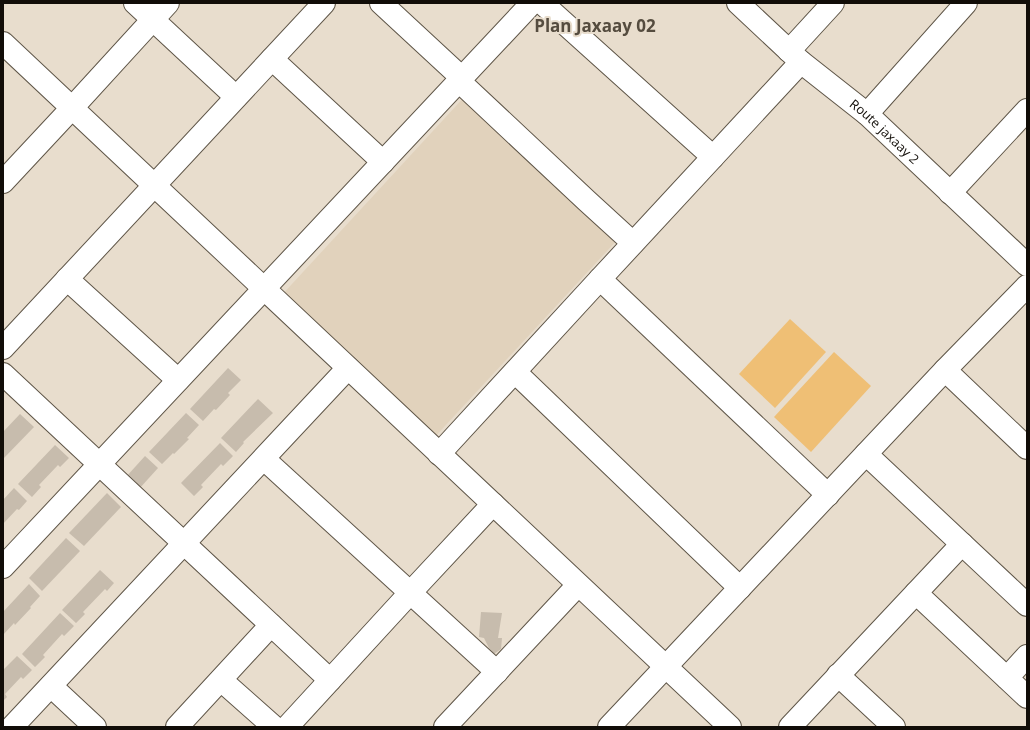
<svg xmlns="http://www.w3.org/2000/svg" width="1030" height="730" viewBox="0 0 1030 730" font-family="'Open Sans',sans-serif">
<rect width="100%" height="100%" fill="#e8ddcd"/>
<path fill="#e1d2bc" d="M467,94L620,237L432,440L280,297Z"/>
<g fill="#efbf75">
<path d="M790,319L826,352L775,408L739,374Z"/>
<path d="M834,352L871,386L811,452L774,417Z"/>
</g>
<g fill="#c7bcad">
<path d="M228,368L241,380L228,393L230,395L216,410L214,409L203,421L190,409Z"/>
<path d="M258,399L273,413L243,442L244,443L236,452L221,438Z"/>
<path d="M186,413L199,425L187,438L189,439L174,454L173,453L162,464L149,452Z"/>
<path d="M20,414L34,427L3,459V432Z"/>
<path d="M220,443L233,456L223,466L221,464L201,485L203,487L194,496L181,483Z"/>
<path d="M55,445L69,458L60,467L58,465L39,485L41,487L32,497L18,484Z"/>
<path d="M145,456L158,468L139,489L126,477Z"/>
<path d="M14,488L27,501L19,510L17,509L3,524V500Z"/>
<path d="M107,493L121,507L84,546L69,533Z"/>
<path d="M66,538L80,551L42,591L29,578Z"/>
<path d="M100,570L114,583L107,591L105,589L83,612L85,614L76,623L62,610Z"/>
<path d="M29,584L40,596L30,607L31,608L15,625L14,623L3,635V612Z"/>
<path d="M481,612L502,613L498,638H502L501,649L494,654L489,648L484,638L479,637Z"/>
<path d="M60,613L74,626L64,636L62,634L43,655L45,657L35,667L22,654Z"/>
<path d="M17,656L32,670L23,679L21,677L5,694L7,697L3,701V670Z"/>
</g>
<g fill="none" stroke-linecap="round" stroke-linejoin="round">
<g stroke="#5e5547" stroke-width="24">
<g id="minor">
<path d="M135,3L236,97"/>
<path d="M381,3L462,78"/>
<path d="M542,3L713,157"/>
<path id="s1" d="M738,3L801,62L867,114L1027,265"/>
<path d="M3,43L730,727"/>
<path d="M789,51L833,3"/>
<path d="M272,59L383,162"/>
<path d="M459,81L587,201L633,243"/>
<path d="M867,114L966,3"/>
<path d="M3,182L72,108L168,3"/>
<path d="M950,193L1027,110"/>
<path d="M67,279L178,380"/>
<path d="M600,279L828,495"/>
<path d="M3,348L324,3"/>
<path d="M945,370L1027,448"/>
<path d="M515,372L740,588"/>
<path d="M3,374L330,680"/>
<path d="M439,454L600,279L801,62"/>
<path d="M866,454L1027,605"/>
<path d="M264,459L497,672"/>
<path d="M3,567L532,3"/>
<path d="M916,593L1027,697"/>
<path d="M838,675L894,727"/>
<path d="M1007,678L1027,656"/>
<path d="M221,680L274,727"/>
<path d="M51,686L95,727"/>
<path d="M12,727L348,368"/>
<path d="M177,727L271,625"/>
<path d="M287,727L410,593L493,504"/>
<path d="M445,727L578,585"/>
<path d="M609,727L945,370L1027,286"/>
<path d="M790,727L962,544"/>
</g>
</g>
<use href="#minor" stroke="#fff" stroke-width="22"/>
</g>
<g text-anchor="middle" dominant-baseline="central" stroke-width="4" stroke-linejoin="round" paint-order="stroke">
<g font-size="13" fill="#110d08" stroke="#e8ddcd">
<text stroke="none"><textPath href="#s1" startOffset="195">Route jaxaay 2</textPath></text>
</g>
<g font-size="17" font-weight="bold" fill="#554c3f" stroke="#e8ddcd">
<text x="595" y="25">Plan Jaxaay 02</text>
</g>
</g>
<rect width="1030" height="730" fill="none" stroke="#110d08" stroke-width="8"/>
</svg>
